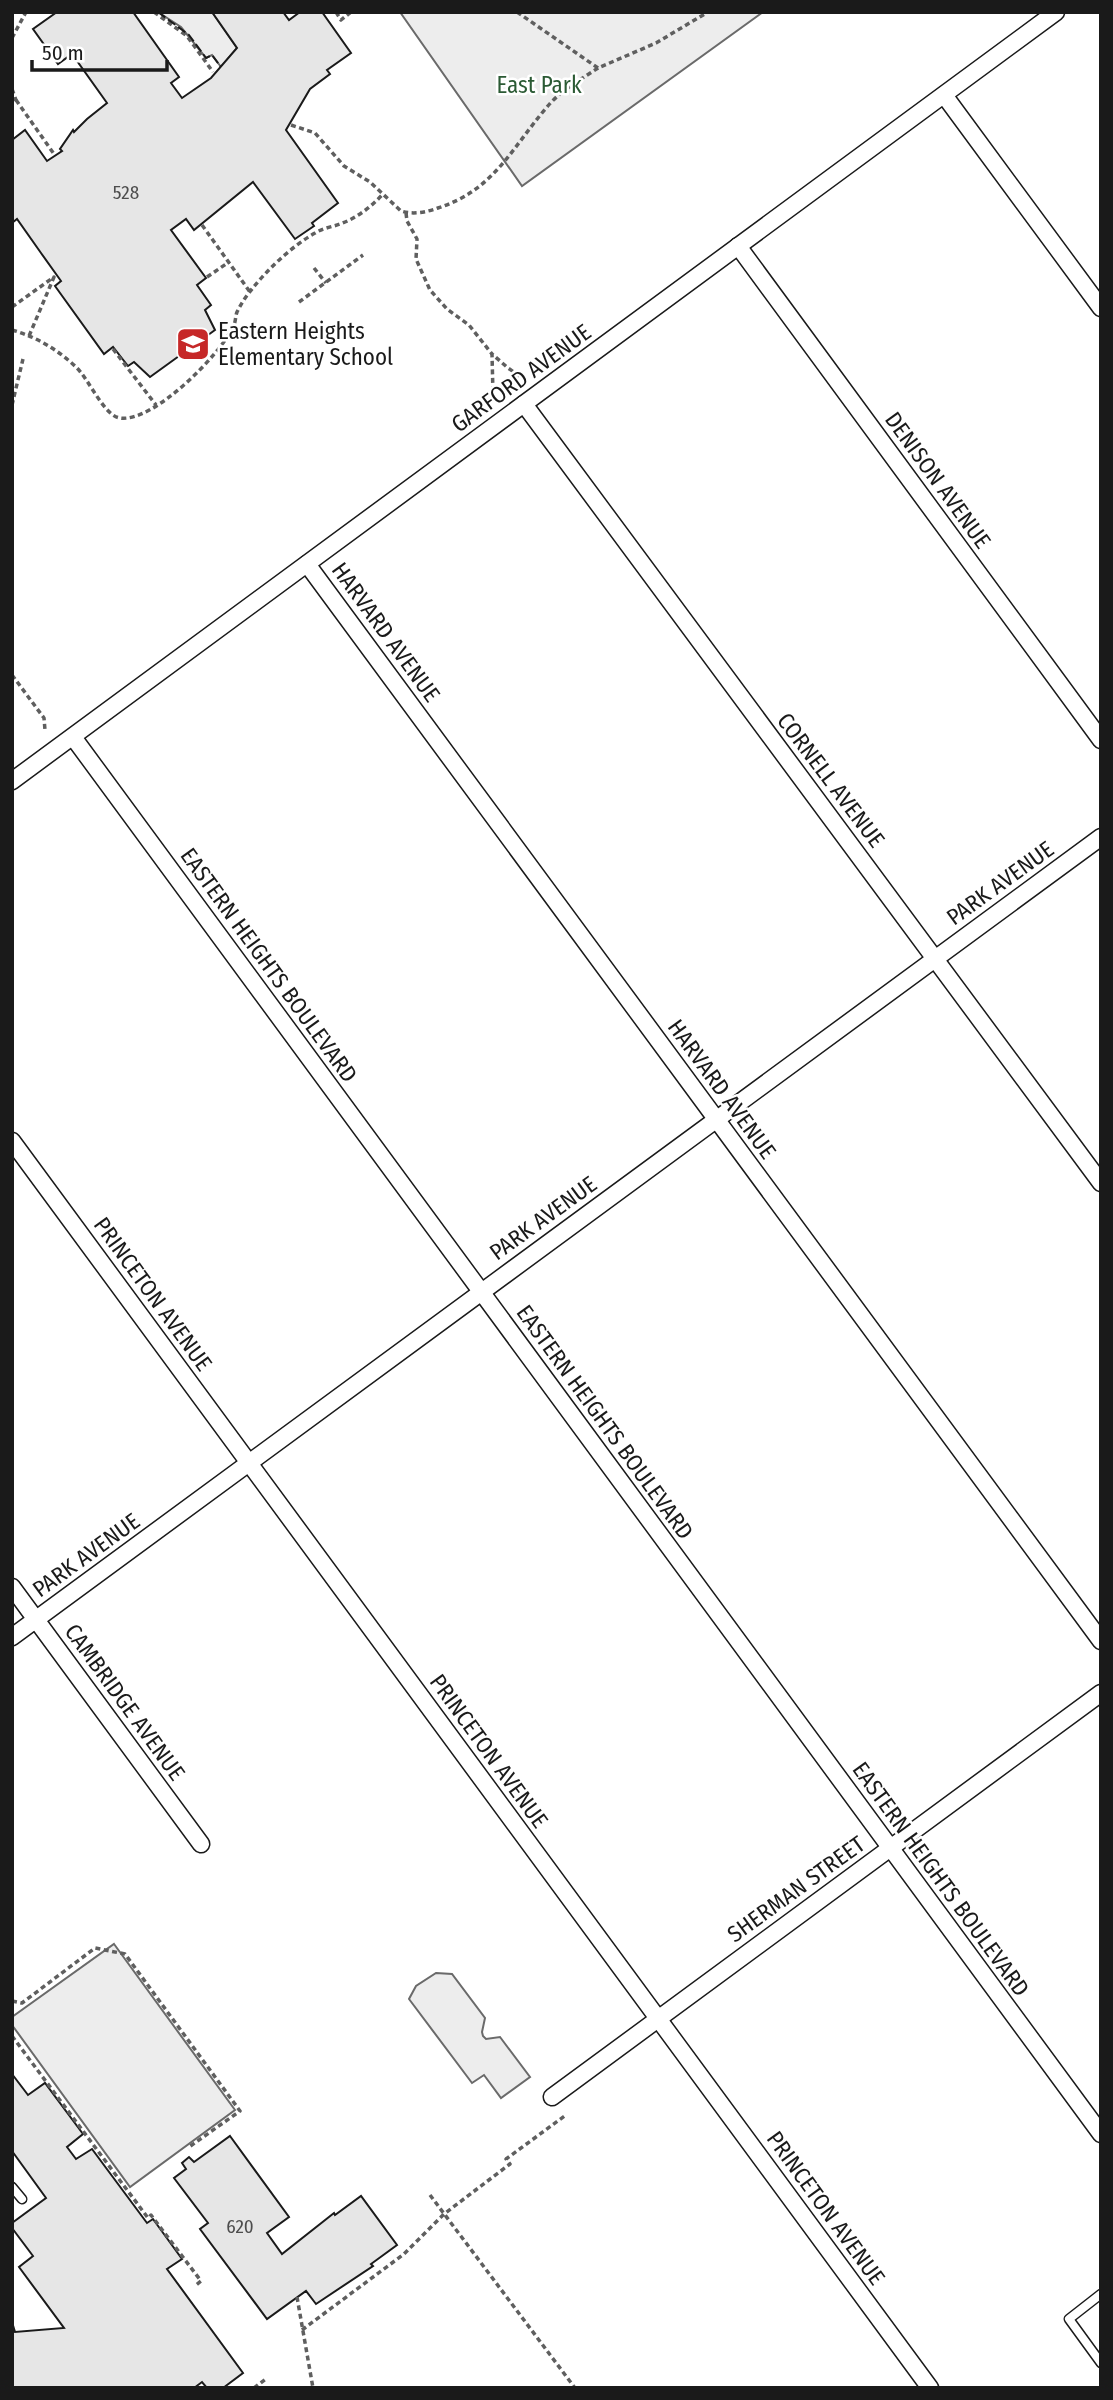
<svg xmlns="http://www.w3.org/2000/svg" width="1113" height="2400" viewBox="0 0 1113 2400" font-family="'Fira Sans Condensed',sans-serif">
<rect width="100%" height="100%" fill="#fff"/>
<g fill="#ededed" stroke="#6a6a6a" stroke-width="2">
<path d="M158,12H212L237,48L221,67L212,55L206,58L181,27Z"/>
<path d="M400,12H763L522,186Z"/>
<path d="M114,1944L235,2110L130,2187L12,2025V2017Z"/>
<path d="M436,1973L452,1974L485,2018L482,2032L483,2036L486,2039L500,2037L530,2077L501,2098L484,2075L472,2083L409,1999L416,1986Z"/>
</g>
<g fill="#e6e6e6" stroke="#1a1a1a" stroke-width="2">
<path d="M57,12H133L179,77L171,83L182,98L211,78L237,48L212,12H283L289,20L300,12H322L351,53L327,70L330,74L310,89L286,130L338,203L312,223L314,226L295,239L253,182L194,230L186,219L171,230L206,278L197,285L211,305L205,310L215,330L150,377L134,362L128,366L113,347L104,354L55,286L61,281L41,253L17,219L12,223V140L25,130L47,161L62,151L60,149L73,130L74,132L87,119L107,103L72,54L58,64L33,29Z"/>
<path d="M12,2074L28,2095L45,2083L83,2134L67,2147L76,2159L92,2149L147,2223L153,2219L182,2259L167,2269L243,2373L223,2388H207L202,2382L194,2388H12V2322L15,2332L64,2328L19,2267L33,2256L12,2228V2223L46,2198L12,2151Z"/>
<path d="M230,2136L289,2217L267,2233L282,2254L334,2213L335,2215L361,2196L397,2245L371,2264L373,2266L316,2304L306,2291L267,2319L200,2229L208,2223L174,2178L186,2169L182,2163L189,2157L194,2162Z"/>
</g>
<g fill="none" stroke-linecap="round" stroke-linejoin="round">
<g stroke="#1a1a1a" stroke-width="11">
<g id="lane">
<path d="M12,2187L22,2199"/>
<path d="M1101,2294L1069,2319L1101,2363"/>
</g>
</g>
<g stroke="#1a1a1a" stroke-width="19">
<g id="street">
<path d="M944,95L1101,308"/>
<path d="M738,246L1101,740"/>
<path d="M524,404L1101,1183"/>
<path d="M307,564L1101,1641"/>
<path d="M73,737L1101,2134"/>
<path d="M12,781L1056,12"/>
<path d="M12,1141L930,2388"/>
<path d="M12,1587L201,1844"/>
<path d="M12,1637L1101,837"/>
<path d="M552,2097L1101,1693"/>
</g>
</g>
<g stroke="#5f5f5f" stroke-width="3.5" stroke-dasharray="5 3.5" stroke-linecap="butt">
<path d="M154,12L187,36L213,72"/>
<path d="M336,12L341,20L351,12"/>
<path d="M517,12L598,68L656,43L708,12"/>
<path d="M12,38L26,12"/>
<path d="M12,89L16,100L12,97"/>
<path d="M16,100L54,154"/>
<path d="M291,125L315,133L344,166L370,182L401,211C413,215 427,212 438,208C494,190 511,149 547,107C560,91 580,80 598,68"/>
<path d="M406,213L407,221L417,239L416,259L430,290L447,309L469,325L492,354"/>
<path d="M202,225L250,292"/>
<path d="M314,268L326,283"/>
<path d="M207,277L229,262"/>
<path d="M299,302L363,255"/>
<path d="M12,307L54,277L29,336"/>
<path d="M12,330C37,337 58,350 76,367C89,379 104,416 120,418C153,423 220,355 233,327C236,322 235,317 237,312C241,304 246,296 252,289C269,268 291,247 315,233C323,228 332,227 340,224C357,218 371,207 383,194"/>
<path d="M113,349L156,405"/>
<path d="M496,399L493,394L492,354L508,368L524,379"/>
<path d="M12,405L23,359"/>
<path d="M12,675L44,718L45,730"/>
<path d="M12,2001L22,2003L95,1948L125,1954L240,2111L189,2147"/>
<path d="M12,2036L148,2218L151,2215L201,2281L196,2285"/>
<path d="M430,2195L575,2388"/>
<path d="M297,2297L313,2388"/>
<path d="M302,2330L404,2254L444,2214L510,2164L506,2159L566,2115"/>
<path d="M254,2388L267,2378"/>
</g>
<use href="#lane" stroke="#fff" stroke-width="8"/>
<use href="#street" stroke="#fff" stroke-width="16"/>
<path stroke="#1a1a1a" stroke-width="2" stroke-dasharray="9 3.5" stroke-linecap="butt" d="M158,12L189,35L206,58L212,55L221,67"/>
</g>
<defs>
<g id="school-square" transform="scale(1.75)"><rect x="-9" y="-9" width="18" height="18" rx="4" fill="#c62828" stroke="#fff"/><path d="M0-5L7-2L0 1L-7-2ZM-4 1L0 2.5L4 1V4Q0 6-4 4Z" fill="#fff"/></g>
</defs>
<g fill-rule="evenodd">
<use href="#school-square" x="193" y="344"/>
</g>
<g text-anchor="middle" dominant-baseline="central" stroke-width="5" stroke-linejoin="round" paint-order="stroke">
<g font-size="19" fill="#4d4d4d">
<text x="126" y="192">528</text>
<text x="240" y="2226">620</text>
</g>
<g font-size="23" fill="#2b5a34" stroke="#fff">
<text x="539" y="85">East Park</text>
</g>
<g font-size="23" fill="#1a1a1a" stroke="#fff" text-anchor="start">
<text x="218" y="331">Eastern Heights<tspan x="218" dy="26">Elementary School</tspan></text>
</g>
<g font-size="23" fill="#1a1a1a" stroke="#fff">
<text transform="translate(521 378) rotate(-36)">GARFORD AVENUE</text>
<text transform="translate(938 480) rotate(54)">DENISON AVENUE</text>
<text transform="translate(386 632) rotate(54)">HARVARD AVENUE</text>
<text transform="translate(831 780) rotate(53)">CORNELL AVENUE</text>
<text transform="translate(1000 883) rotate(-36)">PARK AVENUE</text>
<text transform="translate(269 965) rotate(54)">EASTERN HEIGHTS BOULEVARD</text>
<text transform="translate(722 1089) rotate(54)">HARVARD AVENUE</text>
<text transform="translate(543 1218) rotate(-36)">PARK AVENUE</text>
<text transform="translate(153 1294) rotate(54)">PRINCETON AVENUE</text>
<text transform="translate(605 1422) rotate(54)">EASTERN HEIGHTS BOULEVARD</text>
<text transform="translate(86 1555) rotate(-36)">PARK AVENUE</text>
<text transform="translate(125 1702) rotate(54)">CAMBRIDGE AVENUE</text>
<text transform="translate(489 1751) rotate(54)">PRINCETON AVENUE</text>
<text transform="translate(941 1879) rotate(54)">EASTERN HEIGHTS BOULEVARD</text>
<text transform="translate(796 1889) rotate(-36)">SHERMAN STREET</text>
<text transform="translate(826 2208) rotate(54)">PRINCETON AVENUE</text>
</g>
</g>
<rect width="1113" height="2400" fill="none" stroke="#1a1a1a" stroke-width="28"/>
<path d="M32 60v10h135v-10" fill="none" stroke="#1a1a1a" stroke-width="3.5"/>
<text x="42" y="60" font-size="21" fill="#1a1a1a" stroke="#ffffff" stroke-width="5" paint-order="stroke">50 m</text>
</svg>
